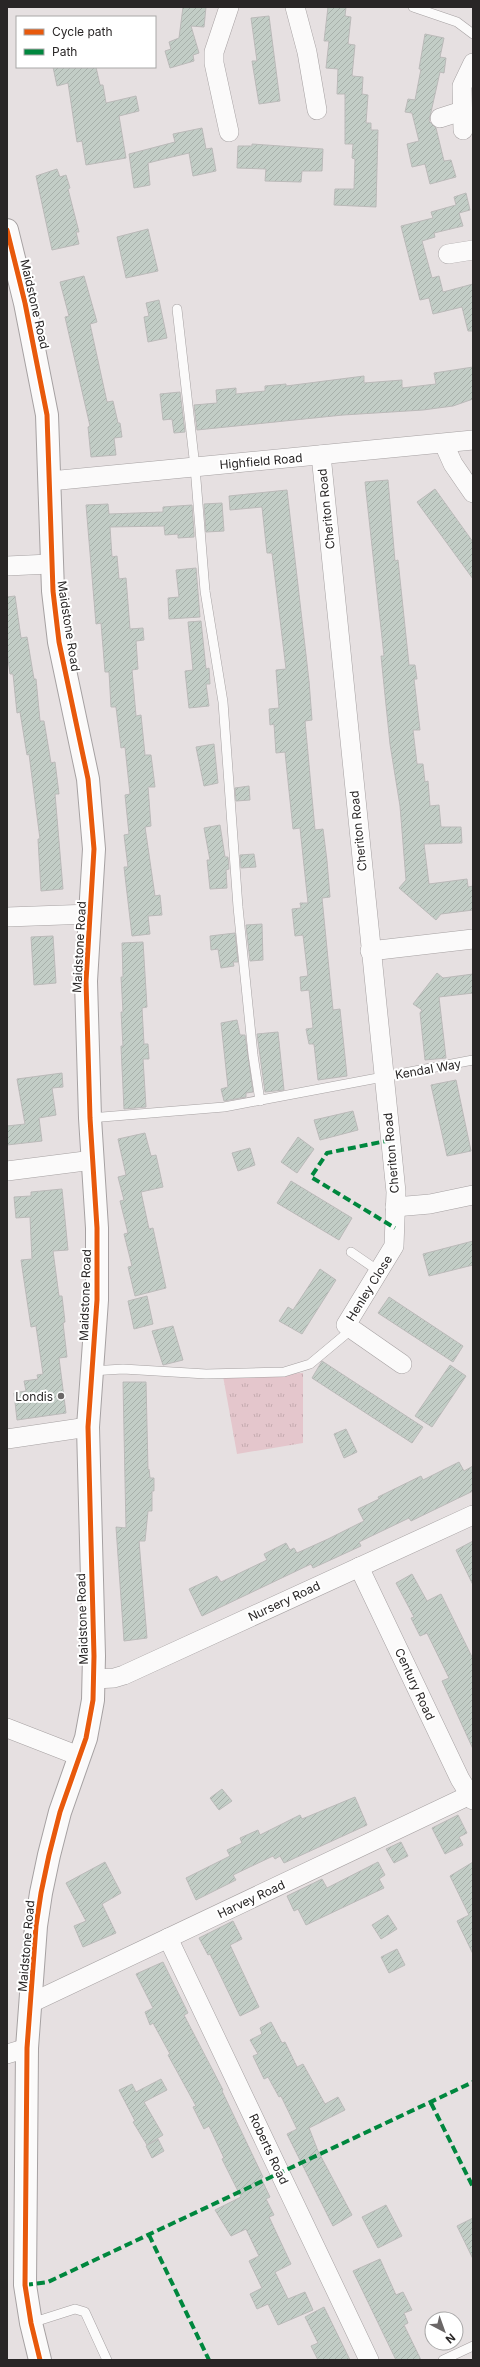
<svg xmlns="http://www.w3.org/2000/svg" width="480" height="2367" viewBox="0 0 480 2367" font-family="Inter,sans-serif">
<defs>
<pattern id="grass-tufts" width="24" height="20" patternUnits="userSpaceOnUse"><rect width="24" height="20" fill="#e4c6cc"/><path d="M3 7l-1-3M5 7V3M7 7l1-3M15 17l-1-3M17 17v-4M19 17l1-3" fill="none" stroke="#c4aaaf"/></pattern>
<pattern id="building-hatch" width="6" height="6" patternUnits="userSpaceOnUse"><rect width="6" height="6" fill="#c2cdc6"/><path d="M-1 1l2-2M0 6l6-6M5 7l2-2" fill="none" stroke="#a7b0aa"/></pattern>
</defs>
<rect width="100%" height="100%" fill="#e6e0e1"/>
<path fill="url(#grass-tufts)" d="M303,1373V1443L237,1454L223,1376Z"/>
<g fill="url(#building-hatch)" stroke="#bbbab9">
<path d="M183,7H206L204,27L191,26L199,53L193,55L194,61L170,68L165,51L171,49L169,42L179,38Z"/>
<path d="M328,7H346L345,16L351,17L348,44L355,45L352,76L363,77L362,94L368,95L366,123H371V130H378L376,207L334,205L335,189H354L355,159L352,158L353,144H345V94H337L338,69L326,68L329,41H324Z"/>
<path d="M269,16L280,101L259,104L252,61H257L251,18Z"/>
<path d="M425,34L444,38L440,57L446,58L444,73L440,72L429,121L436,128L444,161L451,160L456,177L430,184L425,164L412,167L407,144L419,141L412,113L405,112L408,99L415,100L421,69H419Z"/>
<path d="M53,67H96L100,85H103L106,103L136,96L139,111L119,116L126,158L86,165L82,141L77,142L68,83L57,86Z"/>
<path d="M202,128L206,149L212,148L216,171L193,176L189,153L172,157L148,163L150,185L134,188L129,154L175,142L173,134Z"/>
<path d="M252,144L323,149L322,171H302L301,182L265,181L266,169L237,168L238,146H252Z"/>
<path d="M57,169L60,177L66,175L70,188L68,189L79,232H76L79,244L52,250L36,176Z"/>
<path d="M466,193L470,210L459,213L463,226L434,233L435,237L422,241L432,278L439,276L443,292L473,284V331H468L462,307L433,314L429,298L420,300L401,226L433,218L431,212L456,205L454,197Z"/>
<path d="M148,229L158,271L126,278L117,237Z"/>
<path d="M84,276L97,322L90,324L107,402L113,401L118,423H120L122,437L114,438L116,455L91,457L88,427L90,426L65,317L69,316L60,282Z"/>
<path d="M159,300L167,338L148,342L144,317L149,316L146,303Z"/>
<path d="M473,367V399L453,406L423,410L343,415L197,430L194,405L217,403L216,390L236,388V394L265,391V386L286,384V386L364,376V383L402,380V388L436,384L434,373Z"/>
<path d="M180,392L185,432L174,433L172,419L163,420L160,394Z"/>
<path d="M388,480L395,561L398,560L409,665H415L417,679H414L420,730H413L417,764H423L425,782L428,781L430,806L439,805L441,827H461L462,843L424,844L429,884L467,879L468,887L473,886V910L441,914L436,920L399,888L406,880L400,806L390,744L381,656H384L365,482Z"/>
<path d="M435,489L473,542V579L417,502Z"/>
<path d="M287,490L309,681L312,720L305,721L315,830L323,829L327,861L330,897L322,898L333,1010L340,1009L347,1076L318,1080L314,1044H309L306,1029L313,1028L309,990L301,991L300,977L308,976L303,935L295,936L292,909L301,908L300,903H308L300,828L293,829L285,752L276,753L274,724L270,725L269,709L279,708L276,670L286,669L272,553H267L262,507L230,510L229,496Z"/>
<path d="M222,503L224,531L206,532L204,504Z"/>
<path d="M108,504L109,514L163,512V507L192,505L194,533V537L178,538V534L165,535L164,526L110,527L112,557L117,556L119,579L126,578L130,629L143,628L144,640L136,641L138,669L132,670L136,716L141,715L145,755H151L155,787H148L151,826L145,827L155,896L160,895L162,915L148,916L150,934L132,936L124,867H128L124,835L129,834L125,795L130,794L125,747L121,748L116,707H111L109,672H105L101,623L96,624L86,505Z"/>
<path d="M196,568L200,617L169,619L168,598L179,597L176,570Z"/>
<path d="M15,596L21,638L27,637L34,679H36L40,721H44L51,763L55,762L59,794H55L63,889L41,891L38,839H40L29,754L27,755L20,712L17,713L13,674H10L7,652V597Z"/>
<path d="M201,621L206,669L209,668L210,684H206L209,706L189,708L185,671L193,670L188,622Z"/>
<path d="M214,744L218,783L204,786L196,747Z"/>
<path d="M249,786L250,800L236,801L235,788Z"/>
<path d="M220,825L225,857H228L229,869L226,870L227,888L210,889L207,860H210L204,828Z"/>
<path d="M254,854L256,867L241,868L240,855Z"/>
<path d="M262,924L263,960L250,961L246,925Z"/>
<path d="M235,933L238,962H233L234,966L221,968L218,949L211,950L210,936Z"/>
<path d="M53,936L56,983L34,985L31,937Z"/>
<path d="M143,942L147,1007L142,1008L144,1044H148L149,1059H143L146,1107L124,1109L121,1046H123L121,1012H123L121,977H123L122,943Z"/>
<path d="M437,973L443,978L473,974V993L439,997L446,1058L425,1060L420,1013L422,1010L413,1004Z"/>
<path d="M237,1020L240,1035H245L253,1092L246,1093V1097L224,1101L221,1089L228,1087L221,1023Z"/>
<path d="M278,1032L284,1090L265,1092L257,1034Z"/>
<path d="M62,1073L63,1087L52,1088L56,1115L39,1118L42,1141L7,1145V1126L25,1124L17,1079Z"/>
<path d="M456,1080L471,1151L447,1156L431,1085Z"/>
<path d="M353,1111L358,1130L320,1140L314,1120Z"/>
<path d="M145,1133L151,1156L156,1155L163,1187L141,1192L149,1229L153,1228L166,1288L135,1296L128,1267L132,1266L124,1234L128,1233L120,1201L124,1200L118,1177L126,1175L118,1139Z"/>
<path d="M298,1137L314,1149L297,1173L281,1162Z"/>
<path d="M250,1148L255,1165L238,1171L232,1153Z"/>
<path d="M291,1181L352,1218L339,1240L277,1203Z"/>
<path d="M62,1189L68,1250L53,1251L59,1296H62L65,1322L63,1323L67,1357L59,1358L66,1413L17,1420L14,1393L26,1391L24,1381L38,1379L37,1375L43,1374L36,1326L31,1327L21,1260L32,1259L30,1217L16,1218L14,1197L31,1196V1192Z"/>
<path d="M473,1241V1265L429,1276L423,1254Z"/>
<path d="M320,1269L336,1280L302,1334L279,1321L288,1307L293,1310Z"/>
<path d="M147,1296L153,1324L134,1329L128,1301Z"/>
<path d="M389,1297L463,1346L453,1362L378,1313Z"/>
<path d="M173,1326L183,1360L163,1365L152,1331Z"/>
<path d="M322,1361L423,1427L412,1443L312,1378Z"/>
<path d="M450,1365L466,1376L432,1427L415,1416Z"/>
<path d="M123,1382H146L148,1470L149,1469L150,1478H154V1491H152V1511H148L145,1541H139L147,1638L124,1641L116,1527L126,1528Z"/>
<path d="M346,1429L357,1452L344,1458L334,1434Z"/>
<path d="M459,1462L464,1471L473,1466V1491L411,1521L409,1518L359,1542L361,1546L313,1568L311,1564L202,1616L189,1589L217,1576L221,1582L267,1560L264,1554L286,1543L290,1550L294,1548L297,1553L328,1539L364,1521L358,1509L379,1499L378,1497L421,1476L423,1480Z"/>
<path d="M473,1541V1585L456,1550Z"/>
<path d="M412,1574L427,1601L441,1594L473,1659V1749L442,1681L449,1678L427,1633L420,1636L411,1618L414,1617L396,1583Z"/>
<path d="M222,1789L232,1801L219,1810L210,1798Z"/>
<path d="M355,1797L367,1825L284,1863L280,1856L275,1859L273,1856L233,1875L236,1880L196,1900L186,1878L230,1856L227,1850L242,1843L240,1838L258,1830L260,1835L300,1815L302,1819Z"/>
<path d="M458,1815L467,1833L459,1837L463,1845L445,1854L432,1828Z"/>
<path d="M401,1842L408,1856L394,1863L386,1849Z"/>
<path d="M105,1862L121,1893L102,1904L116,1933L83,1947L74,1926L86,1921L66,1883Z"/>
<path d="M378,1862L385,1875L379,1879L384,1888L306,1925L298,1909L294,1911L287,1896L322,1879L327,1888Z"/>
<path d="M473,1862V1954L457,1921L469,1915L450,1876Z"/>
<path d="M388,1915L397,1929L381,1939L372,1925Z"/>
<path d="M233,1921L242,1939L230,1945L259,2007L240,2016L210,1954L208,1955L199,1938Z"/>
<path d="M397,1949L405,1965L389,1973L381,1957Z"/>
<path d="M163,1962L188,2013L184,2015L223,2090L222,2091L263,2177L261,2178L270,2197L266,2199L274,2215L269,2217L291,2264L275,2272L288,2299L305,2292L313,2310L278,2325L268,2304L257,2309L250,2294L262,2288L249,2261L259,2256L246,2229L231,2236L215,2210L241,2197L222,2159L224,2158L209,2126L204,2129L193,2107L196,2106L168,2055L170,2054L153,2023L150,2025L145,2012L153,2008L136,1974Z"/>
<path d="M271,2022L282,2043L285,2042L297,2067L303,2064L325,2104L338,2097L345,2110L309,2128L318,2151L352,2215L333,2226L287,2134L297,2129L281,2096L279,2097L268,2077L264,2079L253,2056L258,2054L250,2040L262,2034L260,2028Z"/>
<path d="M161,2079L167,2090L144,2102L163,2135L147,2145L133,2122L135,2121L119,2090L132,2084L136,2092Z"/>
<path d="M158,2139L164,2151L152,2158L146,2146Z"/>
<path d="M386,2205L402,2236L378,2248L362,2217Z"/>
<path d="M473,2218V2259L457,2226Z"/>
<path d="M380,2259L396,2295L403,2292L412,2310L404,2313L408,2323L404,2325L421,2360H396L353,2271Z"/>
<path d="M324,2307L350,2360H318L311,2346L318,2343L305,2317Z"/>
</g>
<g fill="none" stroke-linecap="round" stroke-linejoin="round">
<g stroke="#a6a1a2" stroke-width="10">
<g id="lane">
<path d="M413,7L457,22L473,34"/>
<path d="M177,309L195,467L205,591L223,702L238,907L253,1055L260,1101"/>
<path d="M90,1118L224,1107L473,1060"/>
<path d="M351,1252L380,1272"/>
<path d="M91,1371L123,1369L206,1374L284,1372L310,1364L352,1329"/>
<path d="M31,2323L75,2309L85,2312L107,2360"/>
<path d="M443,2360L473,2346"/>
</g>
</g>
<g stroke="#a6a1a2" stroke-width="20">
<g id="street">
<path d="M295,7L307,52L317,110"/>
<path d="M440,118L462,111"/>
<path d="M463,130L462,86L473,63"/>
<path d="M229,132L214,63V52L229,7"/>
<path d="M448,254L473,250"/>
<path d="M444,444L453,464L473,493"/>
<path d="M321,455L396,1192L394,1246L346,1325L402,1364"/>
<path d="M50,481L473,440"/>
<path d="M7,566L50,564"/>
<path d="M7,917L91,914"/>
<path d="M370,951L473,939"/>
<path d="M7,1171L93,1160"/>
<path d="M395,1207L430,1204L473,1195"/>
<path d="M7,1439L88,1427"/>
<path d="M359,1567L460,1779L473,1800"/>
<path d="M94,1679L114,1678L124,1675L473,1515"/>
<path d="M7,1728L79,1756"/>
<path d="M168,1938L369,2360"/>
<path d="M31,2003L470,1795"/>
<path d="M7,2054L27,2048"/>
</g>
</g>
<g stroke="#a6a1a2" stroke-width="24">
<path id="secondary" d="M7,230L25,303L47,415L53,591L59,642L88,779L94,849L86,981L90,1118L97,1228V1300L88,1427L94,1656L93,1700L86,1738L60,1812L49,1855L41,1893L36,1926L27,2048L25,2285L31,2323L40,2360"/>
</g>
<use href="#lane" stroke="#fbfafa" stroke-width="9"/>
<use href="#street" stroke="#fbfafa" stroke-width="19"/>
<use href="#secondary" stroke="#fbfafa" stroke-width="22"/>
<g stroke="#00873e" stroke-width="4" stroke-dasharray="8 4" stroke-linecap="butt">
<path d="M391,1140L327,1153L311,1177L395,1228"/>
<path d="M431,2103L473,2187"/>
<path d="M149,2235L209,2360"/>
<path d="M25,2285L48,2282L473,2082"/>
</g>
<g stroke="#fff" stroke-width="8">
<path id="cycleway" d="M7,230L25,303L47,415L53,591L59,642L88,779L94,849L86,981L90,1118L97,1228V1300L88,1427L94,1656L93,1700L86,1738L60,1812L49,1855L41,1893L36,1926L27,2048L25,2285L31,2323L40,2360"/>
</g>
<use href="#cycleway" stroke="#e8590c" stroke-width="5"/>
</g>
<circle fill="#6b6767" stroke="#fff" stroke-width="1.5" cx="61" cy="1396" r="4"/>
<g text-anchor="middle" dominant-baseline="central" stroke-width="4" stroke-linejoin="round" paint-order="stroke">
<g font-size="12" fill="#292626" stroke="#fff">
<text transform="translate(35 304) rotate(77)">Maidstone Road</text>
<text transform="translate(261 461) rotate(-5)">Highfield Road</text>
<text transform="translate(326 509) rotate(-96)">Cheriton Road</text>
<text transform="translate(69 626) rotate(81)">Maidstone Road</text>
<text transform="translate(358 831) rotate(-96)">Cheriton Road</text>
<text transform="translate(79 947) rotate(-87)">Maidstone Road</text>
<text transform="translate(428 1069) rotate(-10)">Kendal Way</text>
<text transform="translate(391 1153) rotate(-95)">Cheriton Road</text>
<text transform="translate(369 1288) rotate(-58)">Henley Close</text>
<text transform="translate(85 1295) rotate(-88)">Maidstone Road</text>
<text transform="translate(284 1601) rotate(-25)">Nursery Road</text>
<text transform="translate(82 1619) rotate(-92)">Maidstone Road</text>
<text transform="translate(415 1684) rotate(65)">Century Road</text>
<text transform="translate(251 1899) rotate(-25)">Harvey Road</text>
<text transform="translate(26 1946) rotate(-85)">Maidstone Road</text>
<text transform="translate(269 2149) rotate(65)">Roberts Road</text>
</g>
<g font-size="12" fill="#292626" stroke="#fff" text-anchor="end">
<text x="53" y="1396">Londis</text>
</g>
</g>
<rect width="480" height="2367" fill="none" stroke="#292626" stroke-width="16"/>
<rect x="16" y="16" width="140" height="52" fill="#ffffff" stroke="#a9a8a8"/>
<rect x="24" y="29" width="20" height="6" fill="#e8590c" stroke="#a9a8a8"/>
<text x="52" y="36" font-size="12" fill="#292626">Cycle path</text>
<rect x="24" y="49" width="20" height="6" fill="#00873e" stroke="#a9a8a8"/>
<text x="52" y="56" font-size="12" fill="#292626">Path</text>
<g transform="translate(444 2331) rotate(139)"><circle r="19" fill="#ffffff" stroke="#a9a8a8"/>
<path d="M0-3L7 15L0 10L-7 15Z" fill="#6b6767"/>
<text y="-6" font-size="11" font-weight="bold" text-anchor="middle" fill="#292626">N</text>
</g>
</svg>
